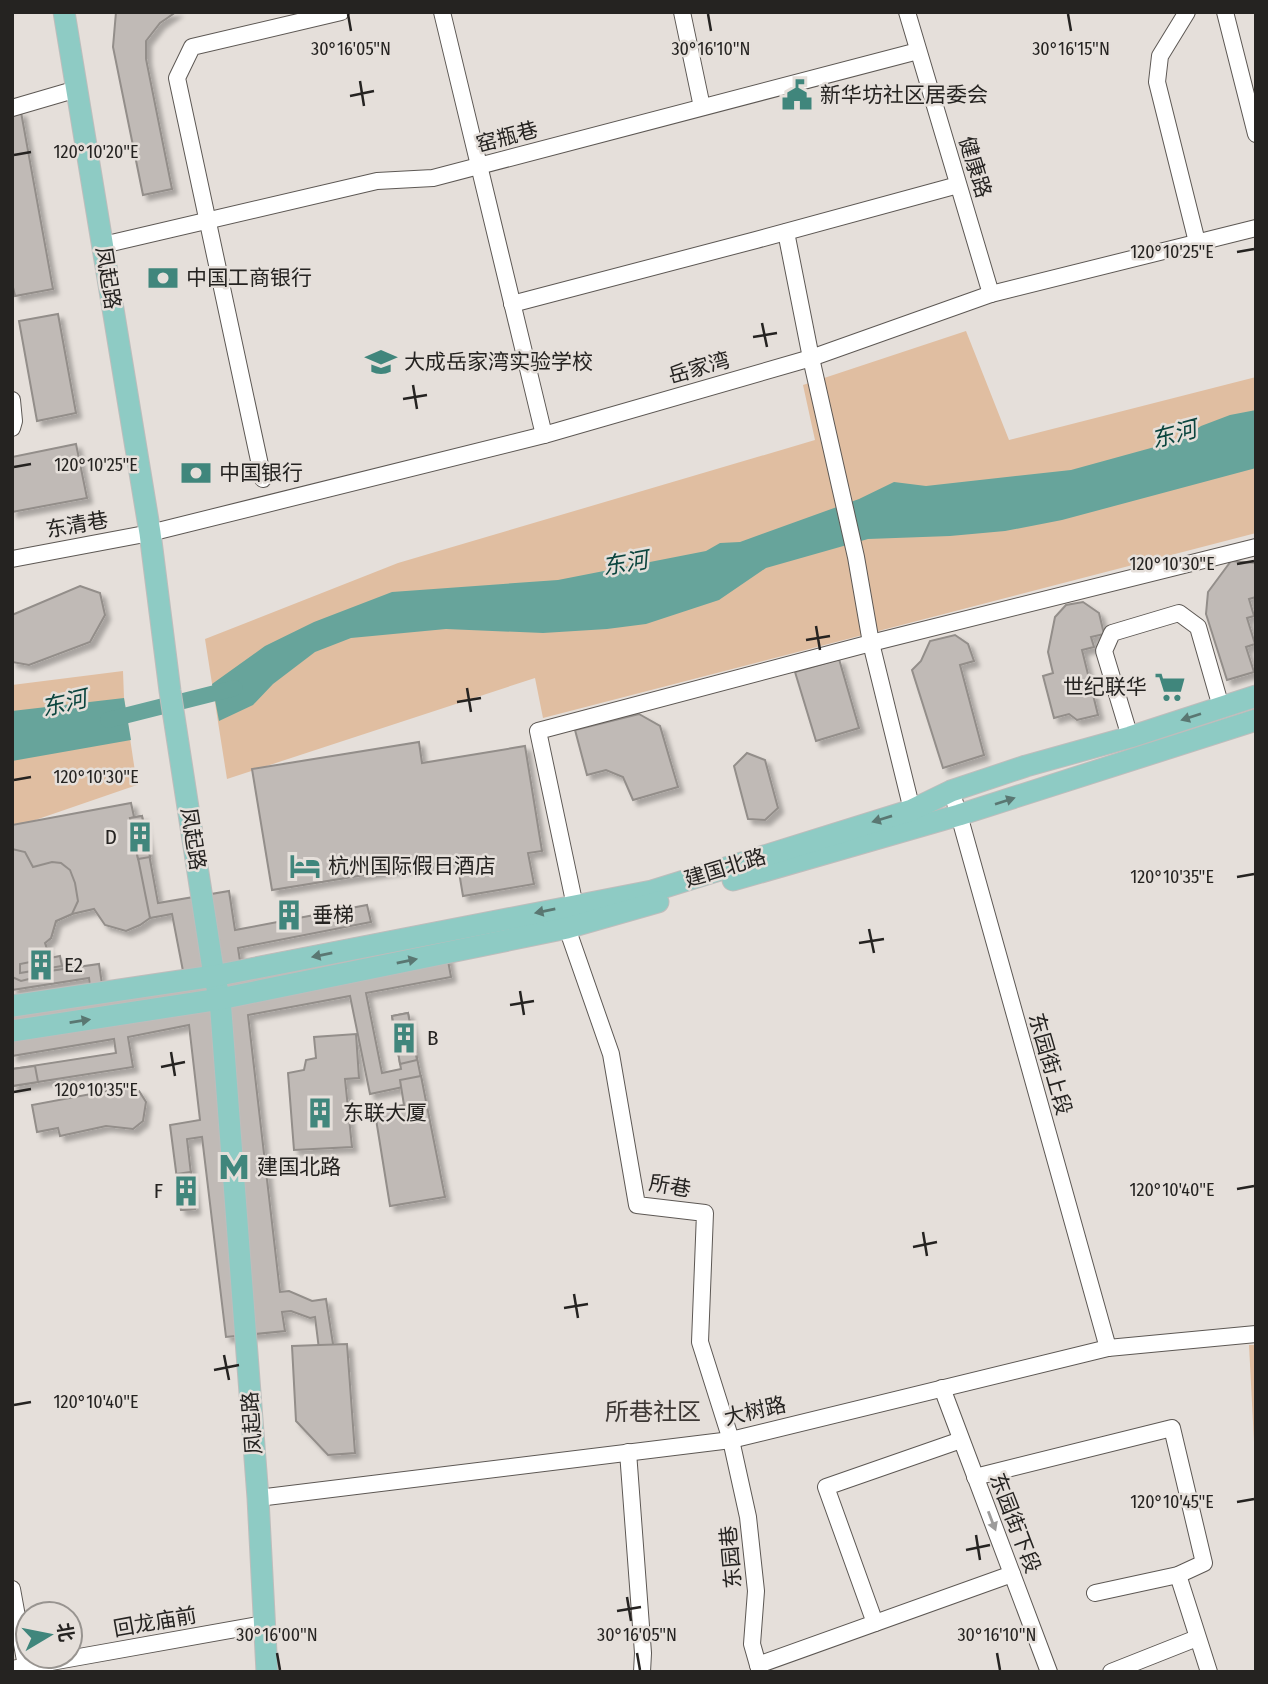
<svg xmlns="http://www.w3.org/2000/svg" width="1268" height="1684" viewBox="0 0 1268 1684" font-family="'Fira Sans Condensed','Noto Sans SC',sans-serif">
<defs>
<filter id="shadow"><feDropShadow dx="5" dy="5" stdDeviation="2" flood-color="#0004"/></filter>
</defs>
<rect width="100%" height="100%" fill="#e5dfda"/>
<g fill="#e0bea1">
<path d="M966,331L1009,440L1256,377V533L543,718L535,678L227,779L205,639L398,563L815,440L803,385Z"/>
<path d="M123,671L124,698L137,785L12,828V685Z"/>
<path d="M1249,1345H1256V1451L1254,1442Z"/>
</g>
<g fill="#67a49b">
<path d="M1256,410V468L1062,520L1005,531L950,536L868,539L766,568L719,600L646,624L607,629L543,633L446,629L351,638L315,652L273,684L253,705L219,721L212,684L265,646L314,622L392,592L558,580L706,551L720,543L740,542L859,499L894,482L926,486L1071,470L1180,440L1201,426L1230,415Z"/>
<path d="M124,698L131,740L12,761V711Z"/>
</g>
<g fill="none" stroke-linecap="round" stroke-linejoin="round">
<path stroke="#67a49b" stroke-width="16" d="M108,720L235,688"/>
</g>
<g fill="#c0bab6" stroke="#938e8a" stroke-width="2" filter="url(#shadow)">
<path d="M116,12H176L160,23L146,41V59L172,189L143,195L113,47Z"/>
<path d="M21,112L53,289L15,296L12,283V113Z"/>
<path d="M58,314L76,413L37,421L19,321Z"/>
<path d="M76,444L87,498L12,512V457Z"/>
<path d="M1231,561L1256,563V597L1249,599L1254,616L1247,618L1255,644L1246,647L1254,672L1227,680L1206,614L1208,592Z"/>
<path d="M80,586L100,593L105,615L90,642L29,665L12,662V615Z"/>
<path d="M1083,602L1099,613L1104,634L1091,637L1094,647L1082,650L1098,715L1077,720L1069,714L1054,718L1043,676L1053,673L1048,652L1055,617L1066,605Z"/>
<path d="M955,635L968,644L974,661L960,665L984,755L943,768L912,670L921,661L930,641Z"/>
<path d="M839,659L859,728L816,741L795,672Z"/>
<path d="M639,714L660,726L678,787L633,800L623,777L606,770L587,775L575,730Z"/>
<path d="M419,742L422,763L525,746L542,851L528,853L534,884L463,896L457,860L272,890L252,769Z"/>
<path d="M747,753L765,760L778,808L765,820L748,819L734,766Z"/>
<path d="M131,803L153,904L150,918L140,925L126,931L105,925L94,909L72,914L56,921L51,938L45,943L48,952V971L41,976L21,981L12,977V825Z"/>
<path d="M142,816L158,903L229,891L235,930L367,905L371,922L238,948L240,961L441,922L451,977L366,993L382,1073L401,1069L392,1016L408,1013L422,1083L370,1094L350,996L248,1015L280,1292L289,1291L312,1301L326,1299L350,1453L332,1454L315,1317L310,1318L291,1311L282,1312L285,1331L226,1337L202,1137L187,1139L195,1209L181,1210L170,1125L200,1120L189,1025L128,1037L133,1067L12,1086V1069L116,1053L114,1039L12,1056V1000L90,987L89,978L12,990V965L20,964L21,975L99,964L102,984L183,971L172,914L150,918L130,818Z"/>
<path d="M142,816L150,857L138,859L130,818Z"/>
<path d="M12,849L25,852L33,867L52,862L61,863L70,870L75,883L78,901L72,914L56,921L51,938L45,943L48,952V971L41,976L21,981L12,977Z"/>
<path d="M294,909L296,919L285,921L283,911Z"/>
<path d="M60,956L62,966L20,973V964Z"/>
<path d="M408,1013L417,1060L400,1064L392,1016Z"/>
<path d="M356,1034L359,1078L345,1079L352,1147L294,1150L288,1073L304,1070L306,1060L316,1058L314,1037Z"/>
<path d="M35,1066L38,1082L12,1086V1069Z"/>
<path d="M421,1076L445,1197L390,1206L376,1119L380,1109L404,1105L400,1080Z"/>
<path d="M123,1088L139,1091L146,1102L143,1121L133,1129L106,1126L60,1136L58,1128L37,1132L32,1105Z"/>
<path d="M191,1172L195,1209L181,1210L176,1174Z"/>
<path d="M347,1344L355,1453L328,1455L296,1421L292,1346Z"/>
</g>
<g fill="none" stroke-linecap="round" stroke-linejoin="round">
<g stroke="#5d5854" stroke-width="18">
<g id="minor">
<path d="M442,12L544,435"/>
<path d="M682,12L702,107"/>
<path d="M907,12L991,294"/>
<path d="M1187,12L1160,56L1157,82L1197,242"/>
<path d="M1225,12L1256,134"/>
<path d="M12,108L77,89"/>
<path d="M786,232L811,358L856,557L871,643L912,810"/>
<path d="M103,245L377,181L433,178L918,51"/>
<path d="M512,304L756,240L958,185"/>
<path d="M12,400L14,421L12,428"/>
<path d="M263,479L177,78L192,47L341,12"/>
<path d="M12,559L150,533L544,435L811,358L991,294L1256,228"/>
<path d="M1130,737L1104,651L1112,633L1179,613L1198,627L1221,707"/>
<path d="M951,791L959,815L1108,1348"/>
<path d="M575,906L538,731L871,643L1256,547"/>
<path d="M567,928L611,1054L637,1205L705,1213L700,1342L731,1440L748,1517L756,1591L752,1644L760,1672"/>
<path d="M942,1388L1049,1672"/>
<path d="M628,1452L643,1653L642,1672"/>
<path d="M975,1477L1172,1428L1204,1563L1178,1575L1095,1593"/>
<path d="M258,1498L731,1440L1108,1348L1256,1334"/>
<path d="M1178,1575L1209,1672"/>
<path d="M12,1589L26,1666"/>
<path d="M875,1623L826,1487L961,1440"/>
<path d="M758,1665L1012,1574"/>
<path d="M12,1669L264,1624"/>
<path d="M1111,1672L1197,1638"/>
</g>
</g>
<g stroke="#bebdbc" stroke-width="23">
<g id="major">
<path d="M64,12L150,533L170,691L214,976L220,999L258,1498L267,1672"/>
<path d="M733,880L959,815L1256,720"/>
<path d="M12,1006L214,976L652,891L912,810L951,791L1026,766L1130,737L1256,696"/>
<path d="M12,1031L220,999L567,928L658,902"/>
</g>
</g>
<use href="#minor" stroke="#fff" stroke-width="16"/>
<use href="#major" stroke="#8ecbc4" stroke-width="21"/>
</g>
<defs><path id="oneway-solid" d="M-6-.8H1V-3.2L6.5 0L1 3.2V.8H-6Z" transform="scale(1.75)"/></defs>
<g fill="#5a7772">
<use href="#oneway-solid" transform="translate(1191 717) rotate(162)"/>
<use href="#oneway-solid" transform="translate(1005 801) rotate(-18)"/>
<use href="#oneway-solid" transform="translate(882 819) rotate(163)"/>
<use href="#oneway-solid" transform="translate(545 911) rotate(169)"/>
<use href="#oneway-solid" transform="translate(322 955) rotate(169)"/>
<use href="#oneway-solid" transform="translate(407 961) rotate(-12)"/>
<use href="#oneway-solid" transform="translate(80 1021) rotate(-9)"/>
</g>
<use fill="#9d9c9b" href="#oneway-solid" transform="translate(992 1521) rotate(69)"/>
<path fill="none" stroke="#252321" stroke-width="2.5" d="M348,14L351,31M708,14L711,31M1068,14L1071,31M360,81L364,106M350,96L374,91M14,155L31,152M1237,252L1254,249M762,323L767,347M753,337L777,333M413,385L417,409M403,399L427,395M14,467L31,464M1237,564L1254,561M816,626L820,650M806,640L830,636M467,688L471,712M457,702L481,698M14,780L31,777M1237,877L1254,874M869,929L874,953M859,943L884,939M520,991L524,1015M510,1005L534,1001M171,1052L175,1076M161,1067L185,1062M14,1092L31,1089M1237,1189L1254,1186M923,1232L927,1256M913,1247L937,1242M574,1294L578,1318M564,1308L588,1304M224,1355L229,1380M214,1370L239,1365M14,1405L31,1402M1237,1502L1254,1499M976,1535L980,1560M966,1550L990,1545M627,1597L631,1621M617,1611L641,1607M277,1653L280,1670M637,1653L640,1670M997,1653L1000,1670"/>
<defs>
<g id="civic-bare" transform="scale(2.415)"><path d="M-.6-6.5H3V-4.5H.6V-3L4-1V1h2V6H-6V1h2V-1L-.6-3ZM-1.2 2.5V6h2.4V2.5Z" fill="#40867c" stroke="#e5dfda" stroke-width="2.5" paint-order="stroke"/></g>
<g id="bank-bare" transform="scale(2.415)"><path d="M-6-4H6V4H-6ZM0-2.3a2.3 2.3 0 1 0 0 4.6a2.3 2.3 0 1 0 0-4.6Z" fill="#40867c" stroke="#e5dfda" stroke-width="2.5" paint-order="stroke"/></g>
<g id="school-bare" transform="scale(2.415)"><path d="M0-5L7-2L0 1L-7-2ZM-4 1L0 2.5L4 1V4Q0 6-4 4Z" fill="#40867c" stroke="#e5dfda" stroke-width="2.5" paint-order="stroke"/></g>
<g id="supermarket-bare" transform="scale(2.415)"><path d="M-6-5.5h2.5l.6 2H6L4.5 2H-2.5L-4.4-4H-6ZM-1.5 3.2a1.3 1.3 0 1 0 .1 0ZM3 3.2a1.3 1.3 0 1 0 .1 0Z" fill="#40867c" stroke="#e5dfda" stroke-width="2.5" paint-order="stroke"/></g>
<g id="building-bare" transform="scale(2.415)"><path d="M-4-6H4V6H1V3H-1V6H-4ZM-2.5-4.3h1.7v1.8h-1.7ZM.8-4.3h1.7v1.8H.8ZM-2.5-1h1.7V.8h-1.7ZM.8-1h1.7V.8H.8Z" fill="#40867c" stroke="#e5dfda" stroke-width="2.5" paint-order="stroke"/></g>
<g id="hotel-bare" transform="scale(2.415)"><path d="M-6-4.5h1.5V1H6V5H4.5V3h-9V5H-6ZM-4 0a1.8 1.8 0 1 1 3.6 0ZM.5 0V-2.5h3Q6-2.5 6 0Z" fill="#40867c" stroke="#e5dfda" stroke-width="2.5" paint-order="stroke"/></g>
<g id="metro-bare" transform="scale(2.415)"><path d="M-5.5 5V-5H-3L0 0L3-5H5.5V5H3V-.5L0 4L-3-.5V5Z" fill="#40867c" stroke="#e5dfda" stroke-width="2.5" paint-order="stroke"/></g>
</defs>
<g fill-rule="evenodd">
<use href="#civic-bare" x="797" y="95"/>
<use href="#bank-bare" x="163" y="278"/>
<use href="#school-bare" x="381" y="362"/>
<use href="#bank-bare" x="196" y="473"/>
<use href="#supermarket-bare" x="1170" y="687"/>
<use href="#building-bare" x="140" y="837"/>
<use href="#hotel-bare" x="305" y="866"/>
<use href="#building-bare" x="289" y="915"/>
<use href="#building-bare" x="41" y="965"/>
<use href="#building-bare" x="404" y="1038"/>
<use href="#building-bare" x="320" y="1113"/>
<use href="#metro-bare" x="234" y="1167"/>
<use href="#building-bare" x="186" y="1191"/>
</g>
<g text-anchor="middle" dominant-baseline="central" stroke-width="5" stroke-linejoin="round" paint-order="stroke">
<g font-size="21" fill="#252321" stroke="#e5dfda" text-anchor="start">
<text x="820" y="95">新华坊社区居委会</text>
<text x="186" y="278">中国工商银行</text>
<text x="404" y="362">大成岳家湾实验学校</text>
<text x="219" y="473">中国银行</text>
<text x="1147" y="687" text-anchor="end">世纪联华</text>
<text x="117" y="837" text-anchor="end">D</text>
<text x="328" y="866">杭州国际假日酒店</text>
<text x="312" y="915">垂梯</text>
<text x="64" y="965">E2</text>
<text x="427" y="1038">B</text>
<text x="343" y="1113">东联大厦</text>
<text x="257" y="1167">建国北路</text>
<text x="163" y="1191" text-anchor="end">F</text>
</g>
<g font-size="21" fill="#252321" stroke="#e5dfda">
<text transform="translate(507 137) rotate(-15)">窑瓶巷</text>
<text transform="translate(975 167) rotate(73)">健康路</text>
<text transform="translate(108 278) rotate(81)">凤起路</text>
<text transform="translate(699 368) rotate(-16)">岳家湾</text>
<text transform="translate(77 525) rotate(-10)">东清巷</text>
<text transform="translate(193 839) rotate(81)">凤起路</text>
<text transform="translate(725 868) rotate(-17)">建国北路</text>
<text transform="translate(1050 1064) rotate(74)">东园街上段</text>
<text transform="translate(670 1186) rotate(10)">所巷</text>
<text transform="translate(755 1411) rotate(-13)">大树路</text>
<text transform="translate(252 1423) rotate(-94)">凤起路</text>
<text transform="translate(1015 1523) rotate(69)">东园街下段</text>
<text transform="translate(731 1557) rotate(-95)">东园巷</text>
<text transform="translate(155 1622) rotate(-10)">回龙庙前</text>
</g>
<g font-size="23" font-style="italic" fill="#0b453e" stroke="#e5dfda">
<text transform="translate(1174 434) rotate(-15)">东河</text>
<text transform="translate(625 563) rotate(-10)">东河</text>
<text transform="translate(64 703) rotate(-13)">东河</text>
</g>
<g font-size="24" fill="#3d3835" stroke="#e5dfda">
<text x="653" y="1412">所巷社区</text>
</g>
</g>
<g font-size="18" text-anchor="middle" fill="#252321" stroke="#e5dfda" stroke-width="5" stroke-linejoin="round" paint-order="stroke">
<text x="351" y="55">30°16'05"N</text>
<text x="711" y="55">30°16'10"N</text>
<text x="1071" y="55">30°16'15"N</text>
<text x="96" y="158">120°10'20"E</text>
<text x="1172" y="258">120°10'25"E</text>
<text x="96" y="471">120°10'25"E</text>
<text x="1172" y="570">120°10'30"E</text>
<text x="96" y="783">120°10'30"E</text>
<text x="1172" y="883">120°10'35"E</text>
<text x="96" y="1096">120°10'35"E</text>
<text x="1172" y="1196">120°10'40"E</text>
<text x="96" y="1408">120°10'40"E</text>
<text x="1172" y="1508">120°10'45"E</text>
<text x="277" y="1641">30°16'00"N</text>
<text x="637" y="1641">30°16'05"N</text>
<text x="997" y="1641">30°16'10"N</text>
</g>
<rect width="1268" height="1684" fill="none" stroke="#252321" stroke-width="28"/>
<g transform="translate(49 1635) rotate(80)"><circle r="33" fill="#e5dfda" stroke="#989490" stroke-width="2"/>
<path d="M0-5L12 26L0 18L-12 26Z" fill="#40867c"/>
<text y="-10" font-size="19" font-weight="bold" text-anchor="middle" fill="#252321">北</text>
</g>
</svg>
